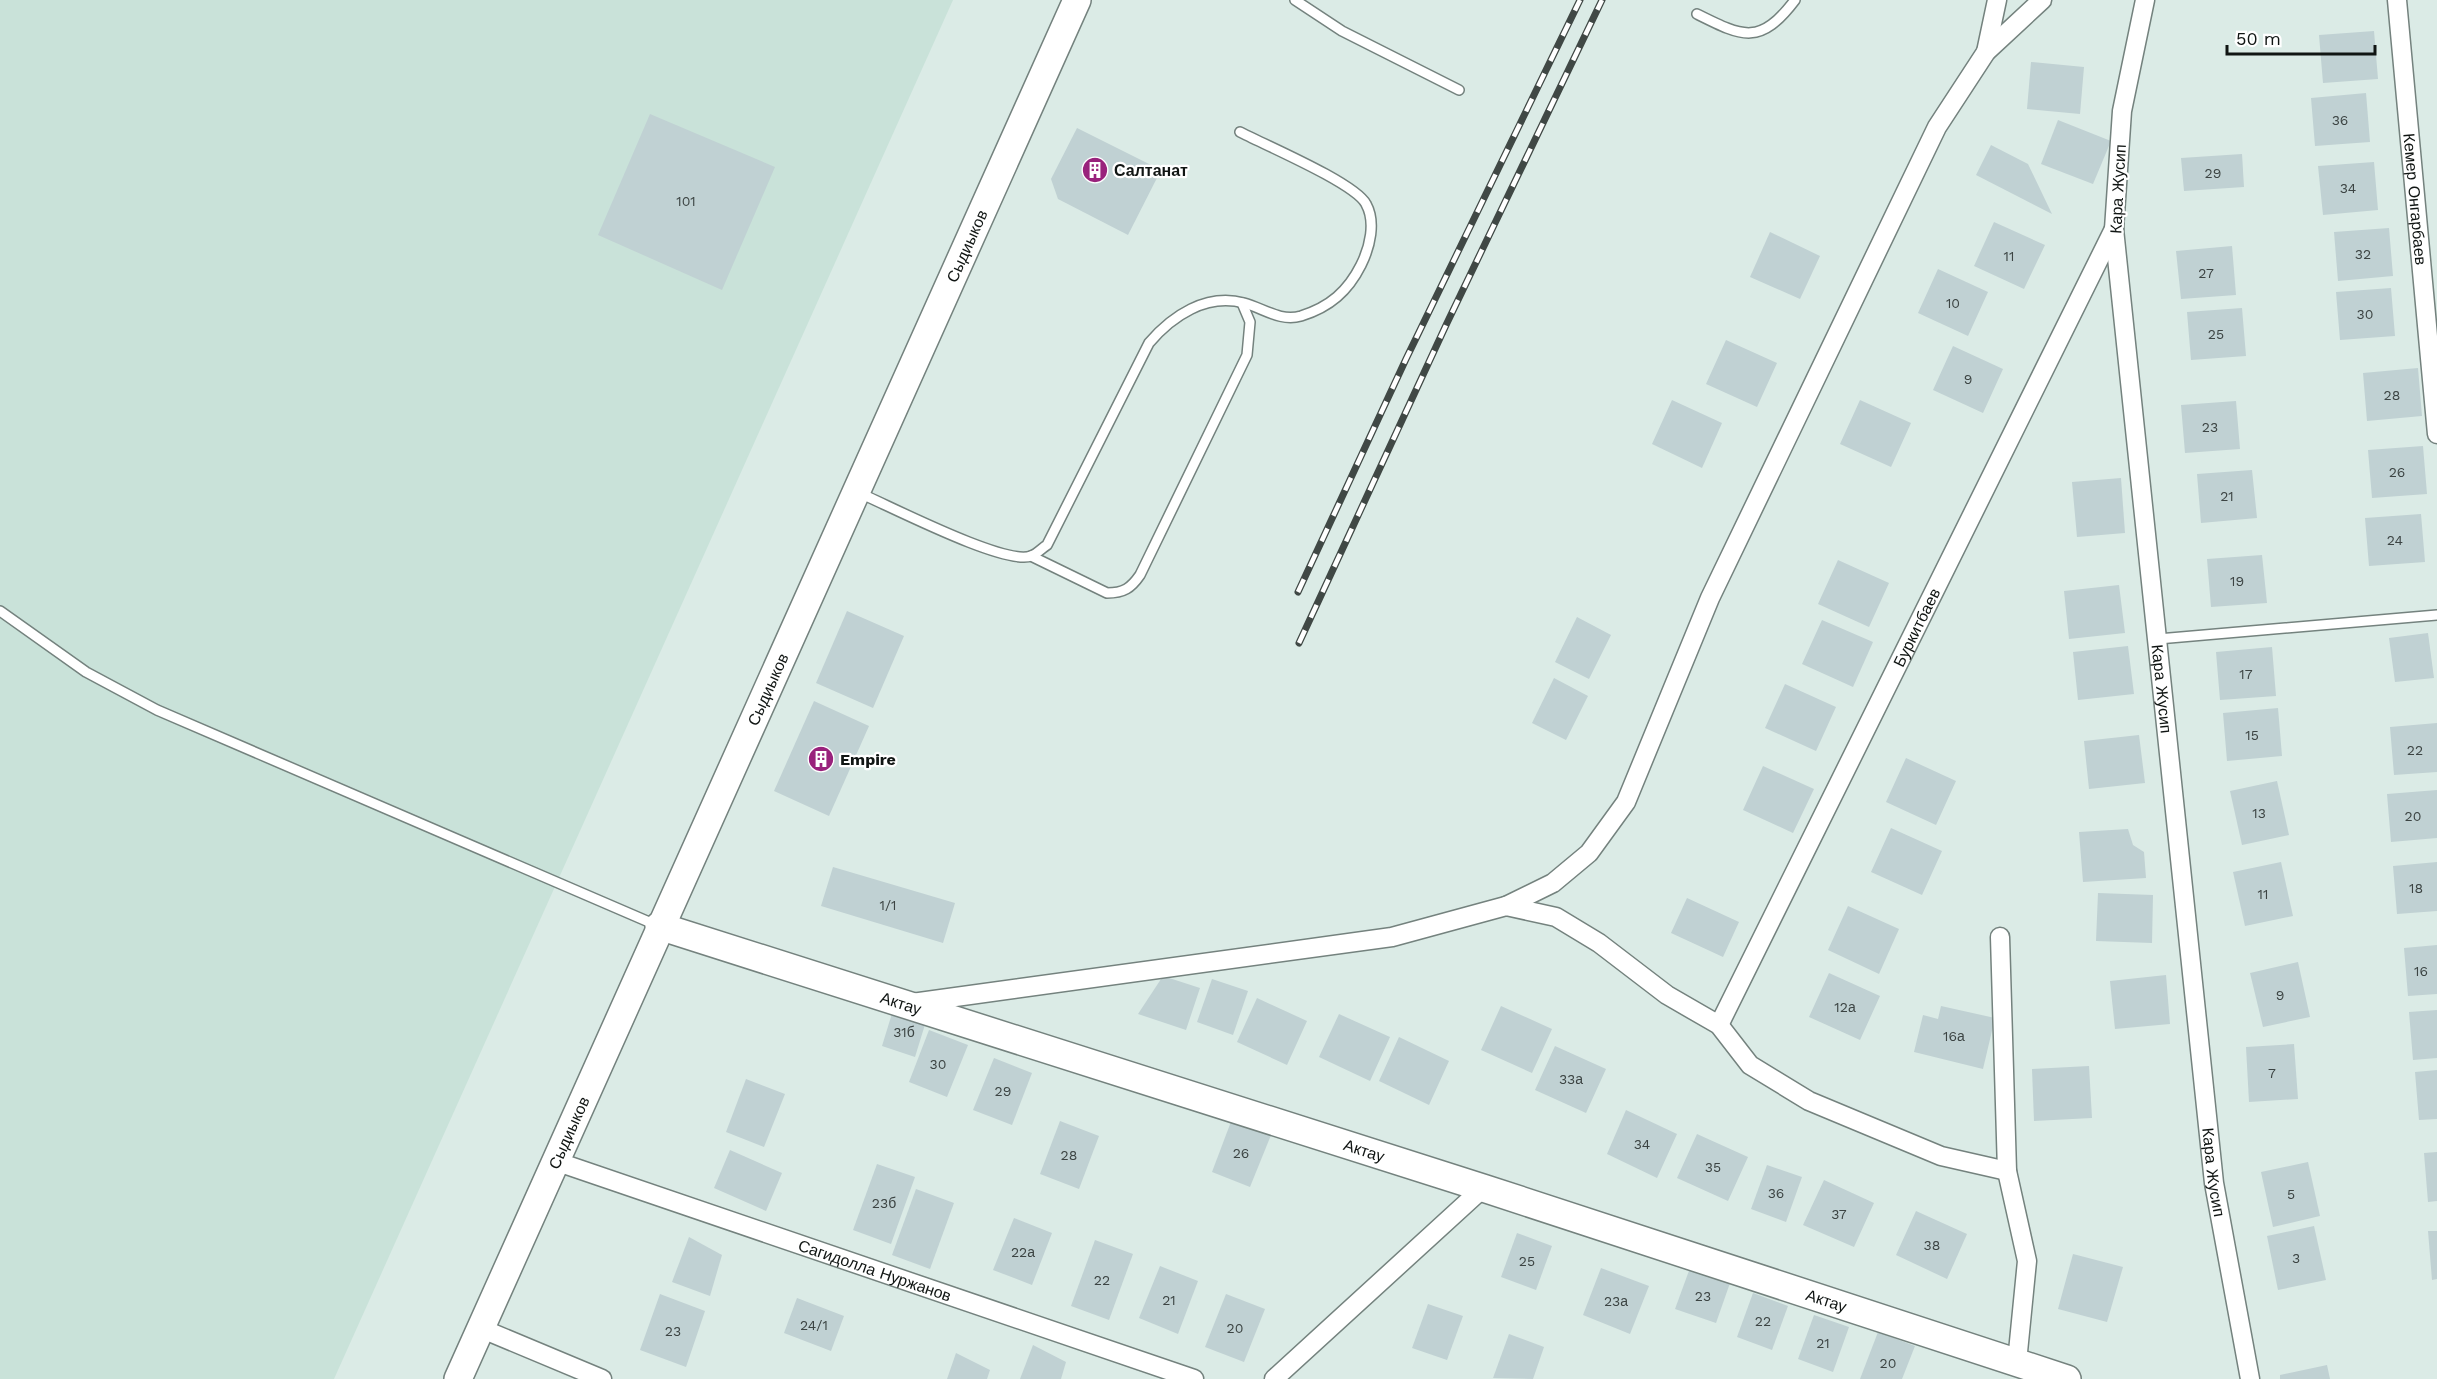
<svg xmlns="http://www.w3.org/2000/svg" width="2437" height="1379" viewBox="0 0 2437 1379" font-family="'Work Sans',sans-serif">
<rect width="100%" height="100%" fill="#dbebe6"/>
<path fill="#c9e2d9" d="M0,0H953L334,1379H0Z"/>
<g fill="#c0d1d3">
<path d="M2374,31L2378,79L2323,83L2319,35Z"/>
<path d="M2031,62L2084,67L2080,114L2027,109Z"/>
<path d="M2366,93L2370,142L2315,146L2311,98Z"/>
<path d="M650,114L775,167L722,290L598,235Z"/>
<path d="M2058,120L2111,141L2093,184L2041,164Z"/>
<path d="M1077,128L1161,170L1128,235L1058,199L1051,179Z"/>
<path d="M1991,145L2028,164L2052,214L1976,175Z"/>
<path d="M2242,154L2244,187L2184,191L2181,158Z"/>
<path d="M2374,162L2378,210L2323,215L2318,166Z"/>
<path d="M1994,222L2045,245L2024,289L1974,266Z"/>
<path d="M2389,228L2393,276L2338,281L2334,232Z"/>
<path d="M1770,232L1820,256L1800,299L1750,277Z"/>
<path d="M2232,246L2236,295L2181,299L2176,251Z"/>
<path d="M1938,269L1988,292L1968,336L1918,313Z"/>
<path d="M2391,288L2395,336L2340,340L2336,292Z"/>
<path d="M2242,308L2246,356L2191,360L2187,312Z"/>
<path d="M1726,340L1777,363L1757,407L1706,384Z"/>
<path d="M1953,346L2003,369L1983,413L1933,390Z"/>
<path d="M2418,368L2422,416L2367,421L2363,373Z"/>
<path d="M1672,400L1722,423L1702,468L1652,444Z"/>
<path d="M1860,400L1911,423L1891,467L1840,444Z"/>
<path d="M2236,401L2240,449L2185,453L2181,405Z"/>
<path d="M2423,446L2427,494L2372,498L2368,450Z"/>
<path d="M2252,470L2257,518L2201,523L2197,474Z"/>
<path d="M2121,478L2125,533L2077,537L2072,482Z"/>
<path d="M2421,514L2425,562L2369,566L2365,518Z"/>
<path d="M2262,555L2267,603L2211,607L2207,559Z"/>
<path d="M1838,560L1889,583L1869,627L1818,604Z"/>
<path d="M2119,585L2125,633L2069,639L2064,591Z"/>
<path d="M847,611L904,636L873,708L816,683Z"/>
<path d="M1577,617L1611,635L1589,679L1555,662Z"/>
<path d="M1822,620L1873,642L1853,687L1802,664Z"/>
<path d="M2428,633L2434,678L2395,682L2389,638Z"/>
<path d="M2128,646L2134,694L2078,700L2073,652Z"/>
<path d="M2272,647L2276,696L2220,700L2216,652Z"/>
<path d="M1554,678L1588,696L1566,740L1532,723Z"/>
<path d="M1785,684L1836,707L1816,751L1765,728Z"/>
<path d="M814,701L869,726L829,816L774,791Z"/>
<path d="M2278,708L2282,756L2227,761L2223,713Z"/>
<path d="M2437,723V772L2394,775L2390,727Z"/>
<path d="M2139,735L2145,783L2089,789L2084,741Z"/>
<path d="M1906,758L1956,781L1936,825L1886,802Z"/>
<path d="M1763,766L1814,789L1793,833L1743,810Z"/>
<path d="M2277,781L2289,835L2242,845L2230,791Z"/>
<path d="M2437,790V838L2391,842L2387,794Z"/>
<path d="M1891,828L1942,851L1922,895L1871,872Z"/>
<path d="M2128,829L2133,845L2144,852L2146,878L2083,882L2079,832Z"/>
<path d="M2281,862L2293,916L2245,926L2233,872Z"/>
<path d="M2437,862V911L2397,914L2393,866Z"/>
<path d="M833,867L955,903L943,943L821,906Z"/>
<path d="M2098,893L2153,895L2152,943L2096,941Z"/>
<path d="M1687,898L1739,922L1723,957L1671,933Z"/>
<path d="M1848,906L1899,929L1879,974L1828,950Z"/>
<path d="M2437,945V994L2408,996L2404,948Z"/>
<path d="M2298,962L2310,1017L2263,1027L2250,973Z"/>
<path d="M1829,973L1880,996L1860,1040L1809,1017Z"/>
<path d="M2166,975L2170,1024L2115,1029L2110,981Z"/>
<path d="M1163,976L1200,988L1186,1030L1138,1014Z"/>
<path d="M1212,979L1248,991L1233,1035L1197,1022Z"/>
<path d="M1257,998L1307,1021L1287,1065L1237,1042Z"/>
<path d="M1501,1006L1552,1029L1532,1073L1481,1050Z"/>
<path d="M1941,1006L1995,1018L1983,1069L1914,1052L1923,1015L1938,1019Z"/>
<path d="M894,1007L927,1018L915,1057L882,1046Z"/>
<path d="M2437,1010V1058L2413,1060L2409,1012Z"/>
<path d="M1339,1014L1390,1037L1370,1081L1319,1057Z"/>
<path d="M929,1030L968,1045L947,1097L909,1082Z"/>
<path d="M1399,1037L1449,1061L1429,1105L1379,1081Z"/>
<path d="M2294,1044L2298,1099L2249,1102L2246,1047Z"/>
<path d="M1555,1046L1606,1069L1586,1113L1535,1090Z"/>
<path d="M994,1058L1032,1073L1012,1125L973,1110Z"/>
<path d="M2089,1066L2092,1118L2034,1121L2032,1069Z"/>
<path d="M2437,1070V1119L2419,1120L2415,1072Z"/>
<path d="M746,1079L785,1094L764,1147L726,1132Z"/>
<path d="M1626,1110L1677,1134L1657,1178L1607,1154Z"/>
<path d="M1232,1119L1271,1135L1250,1187L1212,1172Z"/>
<path d="M1060,1121L1099,1136L1079,1189L1040,1174Z"/>
<path d="M1697,1134L1748,1157L1728,1201L1677,1178Z"/>
<path d="M730,1150L782,1173L766,1211L714,1188Z"/>
<path d="M2437,1152V1201L2428,1202L2424,1153Z"/>
<path d="M2308,1162L2320,1216L2273,1227L2261,1172Z"/>
<path d="M877,1164L915,1177L891,1244L853,1230Z"/>
<path d="M1767,1165L1802,1177L1786,1222L1751,1209Z"/>
<path d="M1824,1180L1874,1203L1854,1247L1803,1225Z"/>
<path d="M916,1189L954,1203L930,1269L892,1255Z"/>
<path d="M1916,1211L1967,1234L1947,1279L1896,1255Z"/>
<path d="M1014,1218L1052,1233L1032,1285L993,1270Z"/>
<path d="M2314,1226L2326,1280L2278,1290L2267,1236Z"/>
<path d="M2428,1231H2437V1279L2432,1280Z"/>
<path d="M1517,1233L1552,1246L1536,1290L1501,1277Z"/>
<path d="M689,1237L722,1255L710,1296L672,1282Z"/>
<path d="M1095,1240L1133,1254L1109,1320L1071,1306Z"/>
<path d="M2073,1254L2123,1267L2107,1322L2058,1309Z"/>
<path d="M1160,1266L1198,1281L1178,1334L1139,1318Z"/>
<path d="M1601,1268L1649,1286L1630,1334L1583,1315Z"/>
<path d="M1690,1268L1730,1283L1716,1323L1675,1309Z"/>
<path d="M1753,1293L1788,1306L1772,1350L1737,1337Z"/>
<path d="M660,1294L705,1311L686,1367L640,1350Z"/>
<path d="M1226,1294L1265,1309L1244,1362L1205,1347Z"/>
<path d="M797,1298L844,1316L831,1351L784,1333Z"/>
<path d="M1428,1304L1463,1316L1447,1360L1412,1348Z"/>
<path d="M1814,1315L1849,1327L1833,1372L1798,1359Z"/>
<path d="M1878,1332L1915,1346L1902,1379H1860Z"/>
<path d="M1509,1334L1544,1347L1533,1379L1493,1378Z"/>
<path d="M1033,1345L1066,1362L1061,1379H1020Z"/>
<path d="M956,1353L990,1370L987,1379H947Z"/>
<path d="M2327,1365L2330,1379H2280V1375Z"/>
</g>
<g fill="none" stroke-linecap="round" stroke-linejoin="round">
<g stroke="#74827e" stroke-width="12">
<g id="lane">
<path d="M1295,0L1342,31L1459,90"/>
<path d="M1697,14C1743,37 1760,46 1795,0"/>
<path d="M857,492C888,505 1005,566 1031,556C1037,554 1042,548 1047,545L1149,343C1172,316 1206,293 1244,303C1263,308 1280,322 1301,316C1330,307 1348,291 1361,265C1370,247 1376,222 1366,204C1355,183 1265,145 1240,132"/>
<path d="M1031,556L1107,593C1124,593 1131,588 1140,575L1247,355L1250,322L1242,303"/>
<path d="M0,611L86,672L157,710L656,925"/>
<path d="M2158,639L2437,615"/>
</g>
</g>
<g stroke="#74827e" stroke-width="21">
<g id="street">
<path id="s1" d="M2145,0L2122,111L2114,229L2214,1183L2250,1379"/>
<path id="s2" d="M2397,0L2437,434"/>
<path d="M1986,52L1997,0"/>
<path d="M1506,906L1553,883L1589,853L1626,802L1710,598L1937,127L1986,52L2042,0"/>
<path d="M2000,937L2007,1171L2027,1261L2017,1362"/>
<path d="M912,1003L1392,937L1506,906L1556,917L1599,943L1667,995L1719,1025L1750,1065L1809,1101L1941,1156L2007,1171"/>
<path id="s3" d="M1719,1025L2114,229"/>
<path id="s4" d="M555,1161L1194,1379"/>
<path d="M480,1328L602,1379"/>
<path d="M1274,1379L1483,1188"/>
</g>
</g>
<g stroke="#74827e" stroke-width="30">
<g id="secondary">
<path id="s5" d="M659,926L1483,1188L2067,1379"/>
<path id="s6" d="M458,1379L1077,0"/>
</g>
</g>
<use href="#lane" stroke="#fff" stroke-width="9"/>
<use href="#street" stroke="#fff" stroke-width="18"/>
<use href="#secondary" stroke="#fff" stroke-width="27"/>
<g stroke="#404845" stroke-width="7">
<g id="rail">
<path d="M1298,592L1406,359L1580,0"/>
<path d="M1299,643L1447,323L1602,0"/>
</g>
</g>
<use href="#rail" stroke="#fff" stroke-width="4.5" stroke-dasharray="14" stroke-linecap="butt"/>
</g>
<defs>
<g id="building-disc" transform="scale(1.35)"><circle r="9.5" fill="#99227c" stroke="#fff"/><path d="M-4-6H4V6H1V3H-1V6H-4ZM-2.5-4.3h1.7v1.8h-1.7ZM.8-4.3h1.7v1.8H.8ZM-2.5-1h1.7V.8h-1.7ZM.8-1h1.7V.8H.8Z" fill="#fff"/></g>
</defs>
<g fill-rule="evenodd">
<use href="#building-disc" x="1095" y="170"/>
<use href="#building-disc" x="821" y="759"/>
</g>
<g text-anchor="middle" dominant-baseline="central" stroke-width="4.5" stroke-linejoin="round" paint-order="stroke">
<g font-size="14" fill="#3c4443">
<text x="2340" y="120">36</text>
<text x="2213" y="173">29</text>
<text x="2348" y="188">34</text>
<text x="686" y="201">101</text>
<text x="2363" y="254">32</text>
<text x="2009" y="256">11</text>
<text x="2206" y="273">27</text>
<text x="1953" y="303">10</text>
<text x="2365" y="314">30</text>
<text x="2216" y="334">25</text>
<text x="1968" y="379">9</text>
<text x="2392" y="395">28</text>
<text x="2210" y="427">23</text>
<text x="2397" y="472">26</text>
<text x="2227" y="496">21</text>
<text x="2395" y="540">24</text>
<text x="2237" y="581">19</text>
<text x="2246" y="674">17</text>
<text x="2252" y="735">15</text>
<text x="2415" y="750">22</text>
<text x="2259" y="813">13</text>
<text x="2413" y="816">20</text>
<text x="2416" y="888">18</text>
<text x="2263" y="894">11</text>
<text x="888" y="905">1/1</text>
<text x="2421" y="971">16</text>
<text x="2280" y="995">9</text>
<text x="1845" y="1007">12а</text>
<text x="904" y="1032">31б</text>
<text x="1954" y="1036">16а</text>
<text x="938" y="1064">30</text>
<text x="2272" y="1073">7</text>
<text x="1571" y="1079">33а</text>
<text x="1003" y="1091">29</text>
<text x="1642" y="1144">34</text>
<text x="1241" y="1153">26</text>
<text x="1069" y="1155">28</text>
<text x="1713" y="1167">35</text>
<text x="1776" y="1193">36</text>
<text x="2291" y="1194">5</text>
<text x="884" y="1203">23б</text>
<text x="1839" y="1214">37</text>
<text x="1932" y="1245">38</text>
<text x="1023" y="1252">22а</text>
<text x="2296" y="1258">3</text>
<text x="1527" y="1261">25</text>
<text x="1102" y="1280">22</text>
<text x="1703" y="1296">23</text>
<text x="1169" y="1300">21</text>
<text x="1616" y="1301">23а</text>
<text x="1763" y="1321">22</text>
<text x="814" y="1325">24/1</text>
<text x="1235" y="1328">20</text>
<text x="673" y="1331">23</text>
<text x="1823" y="1343">21</text>
<text x="1888" y="1363">20</text>
</g>
<g font-size="16" font-weight="bold" fill="#101513" stroke="#fff" text-anchor="start">
<text x="1114" y="170">Салтанат</text>
<text x="840" y="759">Empire</text>
</g>
<g font-size="16" fill="#101513" stroke="#fff">
<text transform="translate(2118 189) rotate(-87)">Кара Жусип</text>
<text stroke="none"><textPath href="#s2" startOffset="200">Кемер Онгарбаев</textPath></text>
<text stroke="none"><textPath href="#s6" startOffset="1242">Сыдиыков</textPath></text>
<text stroke="none"><textPath href="#s3" startOffset="444">Буркитбаев</textPath></text>
<text stroke="none"><textPath href="#s6" startOffset="756">Сыдиыков</textPath></text>
<text stroke="none"><textPath href="#s1" startOffset="694">Кара Жусип</textPath></text>
<text stroke="none"><textPath href="#s5" startOffset="254">Актау</textPath></text>
<text stroke="none"><textPath href="#s6" startOffset="270">Сыдиыков</textPath></text>
<text stroke="none"><textPath href="#s5" startOffset="740">Актау</textPath></text>
<text stroke="none"><textPath href="#s1" startOffset="1180">Кара Жусип</textPath></text>
<text stroke="none"><textPath href="#s4" startOffset="338">Сагидолла Нуржанов</textPath></text>
<text stroke="none"><textPath href="#s5" startOffset="1226">Актау</textPath></text>
</g>
</g>
<path d="M2227 45v9h148v-9" fill="none" stroke="#101513" stroke-width="3"/>
<text x="2236" y="45" font-size="18" fill="#101513" stroke="#ffffff" stroke-width="4.5" paint-order="stroke">50 m</text>
</svg>
